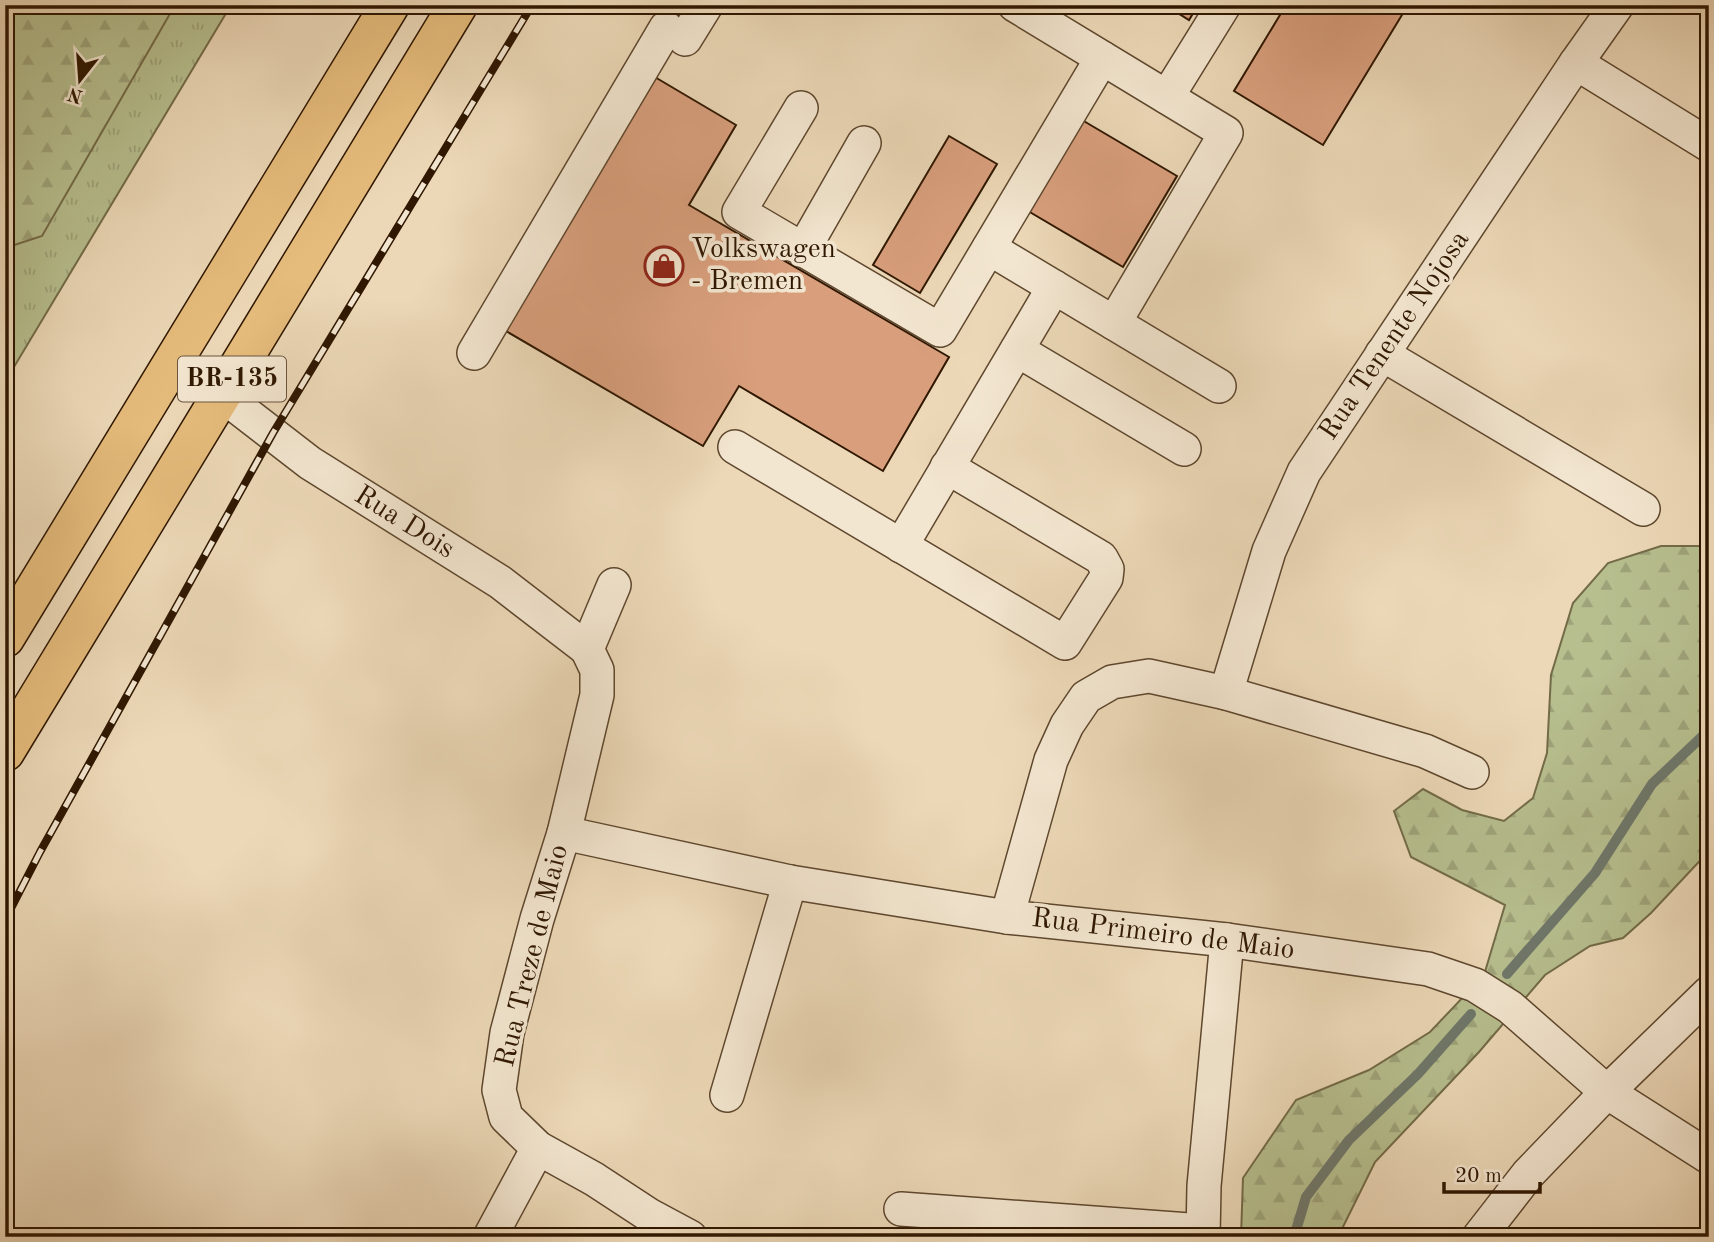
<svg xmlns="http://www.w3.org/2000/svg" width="1714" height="1242" viewBox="0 0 1714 1242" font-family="'Old Standard TT',serif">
<defs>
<pattern id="grass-tufts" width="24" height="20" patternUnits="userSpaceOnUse" patternTransform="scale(1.75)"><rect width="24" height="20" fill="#b7bf8f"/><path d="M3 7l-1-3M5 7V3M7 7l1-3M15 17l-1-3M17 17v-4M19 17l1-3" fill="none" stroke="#9ea37a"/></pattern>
<pattern id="forest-firs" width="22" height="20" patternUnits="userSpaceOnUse" patternTransform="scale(1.75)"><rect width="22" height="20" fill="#b7bf8f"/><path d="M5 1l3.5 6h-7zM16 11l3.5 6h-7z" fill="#9ea37a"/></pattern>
</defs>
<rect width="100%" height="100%" fill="#ecd8b7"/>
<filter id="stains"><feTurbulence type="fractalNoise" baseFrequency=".00286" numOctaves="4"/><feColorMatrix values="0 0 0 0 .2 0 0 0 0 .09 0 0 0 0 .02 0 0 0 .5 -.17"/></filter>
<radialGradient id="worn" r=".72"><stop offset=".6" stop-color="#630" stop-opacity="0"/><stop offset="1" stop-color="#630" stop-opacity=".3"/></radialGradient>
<path fill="url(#grass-tufts)" stroke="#736b48" stroke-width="2" d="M5,5H231L5,382Z"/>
<g fill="url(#forest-firs)" stroke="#736b48" stroke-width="2">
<path d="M5,5H175L42,236L5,248Z"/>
<path d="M1661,546H1709V851L1651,913L1623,938L1590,946L1545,975L1479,1052L1375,1162L1338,1237H1241L1243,1178L1296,1100L1369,1070L1430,1032L1484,975L1505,905L1411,857L1394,811L1423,789L1462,810L1504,821L1533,798L1547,753L1551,675L1573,603L1608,563Z"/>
</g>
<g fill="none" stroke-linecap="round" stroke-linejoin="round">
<g stroke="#6f786b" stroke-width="10">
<path d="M1507,974L1595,873L1652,784L1709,730"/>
<path d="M1294,1237L1306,1197L1349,1140L1418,1074L1471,1014"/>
</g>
</g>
<g fill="#d99f7d" stroke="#2f1701" stroke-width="2">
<path d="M1165,5H1198L1189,20Z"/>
<path d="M1286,5H1408L1323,145L1234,91Z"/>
<path d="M648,73L736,125L689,205L949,357L883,471L739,386L703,446L499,327Z"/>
<path d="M1082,120L1177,176L1123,267L1028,211Z"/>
<path d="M949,136L997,164L920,293L873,265Z"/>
</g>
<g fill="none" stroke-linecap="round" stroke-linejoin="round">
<g stroke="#5e472e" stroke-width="36">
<g id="minor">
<path d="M1015,5L1226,133L1114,323"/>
<path d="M685,39L706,5"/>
<path d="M1576,63L1709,145"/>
<path d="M1167,97L1224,5"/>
<path d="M801,108L739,212L940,330L1102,58"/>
<path d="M989,248L1219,386"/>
<path d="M803,250L864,143"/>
<path d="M1017,350L1184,449"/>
<path d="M474,353L666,28"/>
<path d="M1382,354L1643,509"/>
<path d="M222,395L310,463L500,582L587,649"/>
<path d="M735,447L1065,643L1106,578L1107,569L1101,558L947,467"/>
<path d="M901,546L1054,287"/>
<path d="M614,585L587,649L597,670V695L564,833L537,919L507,1033L499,1090L506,1117L538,1148L594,1179L649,1215L690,1237"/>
<path d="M1226,693L1269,551L1304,472L1576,63L1617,5"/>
<path d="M564,833L790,882L1007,917L1227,940L1428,969L1475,985L1510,1007L1607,1092L1709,1157"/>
<path d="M1007,917L1051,760L1067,725L1086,697L1112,682L1149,676L1226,693L1425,751L1472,772"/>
<path d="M727,1095L790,882"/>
<path d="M901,1209L1203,1231"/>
<path d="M490,1237L538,1148"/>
<path d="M1203,1237L1204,1186L1227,940"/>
<path d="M1479,1237L1528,1174L1607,1092L1709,993"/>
</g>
</g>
<g stroke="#2f1701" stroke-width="41">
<g id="highway">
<path d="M5,638L390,5"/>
<path d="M5,752L458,5"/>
</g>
</g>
<use href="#minor" stroke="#f3e6d0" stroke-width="33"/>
<use href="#highway" stroke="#e6bc7c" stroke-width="38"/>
<g stroke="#2f1701" stroke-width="8">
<path id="rail" d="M5,920L40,852L273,433L532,5"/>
</g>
<use href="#rail" stroke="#f3e6d0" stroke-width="5" stroke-dasharray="16" stroke-linecap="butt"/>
</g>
<defs>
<g id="shop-ring" transform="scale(2.0125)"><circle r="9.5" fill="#f3e6d0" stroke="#8f2418" stroke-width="1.5"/><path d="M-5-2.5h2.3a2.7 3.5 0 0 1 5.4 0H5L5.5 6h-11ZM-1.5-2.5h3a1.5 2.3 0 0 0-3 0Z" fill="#8f2418"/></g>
</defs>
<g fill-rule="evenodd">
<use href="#shop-ring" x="664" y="266"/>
</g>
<g text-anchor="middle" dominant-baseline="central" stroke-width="7" stroke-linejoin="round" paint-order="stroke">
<rect fill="#f3e6d0" stroke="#6a553f" stroke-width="2" x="178" y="356.5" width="108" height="45" rx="5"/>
<g font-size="26" font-weight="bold" fill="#2f1701">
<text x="232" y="379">BR-135</text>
</g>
<g font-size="28" fill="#2f1701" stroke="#f3e6d0" text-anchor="start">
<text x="691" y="250">Volkswagen<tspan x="691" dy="32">- Bremen</tspan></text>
</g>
<g font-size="28" fill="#2f1701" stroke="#f3e6d0">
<text transform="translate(1395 336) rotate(-56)">Rua Tenente Nojosa</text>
<text transform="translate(404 523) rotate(32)">Rua Dois</text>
<text transform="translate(1163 935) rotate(7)">Rua Primeiro de Maio</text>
<text transform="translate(533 956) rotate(-76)">Rua Treze de Maio</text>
</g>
</g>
<rect width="1714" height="1242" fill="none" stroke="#ecd8b7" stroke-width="28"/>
<rect x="7" y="7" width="1700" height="1228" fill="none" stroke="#2f1701" stroke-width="3.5"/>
<rect x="14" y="14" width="1686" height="1214" fill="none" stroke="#2f1701" stroke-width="2"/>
<g transform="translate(80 80) rotate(197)" stroke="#f3e6d0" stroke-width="5" paint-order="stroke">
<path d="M0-5L12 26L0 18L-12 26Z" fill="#2f1701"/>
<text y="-10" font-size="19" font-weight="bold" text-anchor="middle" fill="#2f1701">N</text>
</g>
<path d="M1444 1182v10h96v-10" fill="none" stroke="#2f1701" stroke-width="3.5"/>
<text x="1455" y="1182" font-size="21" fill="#2f1701" stroke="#f3e6d0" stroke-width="5" paint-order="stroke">20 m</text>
<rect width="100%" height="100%" filter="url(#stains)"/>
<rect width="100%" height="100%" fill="url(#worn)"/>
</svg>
